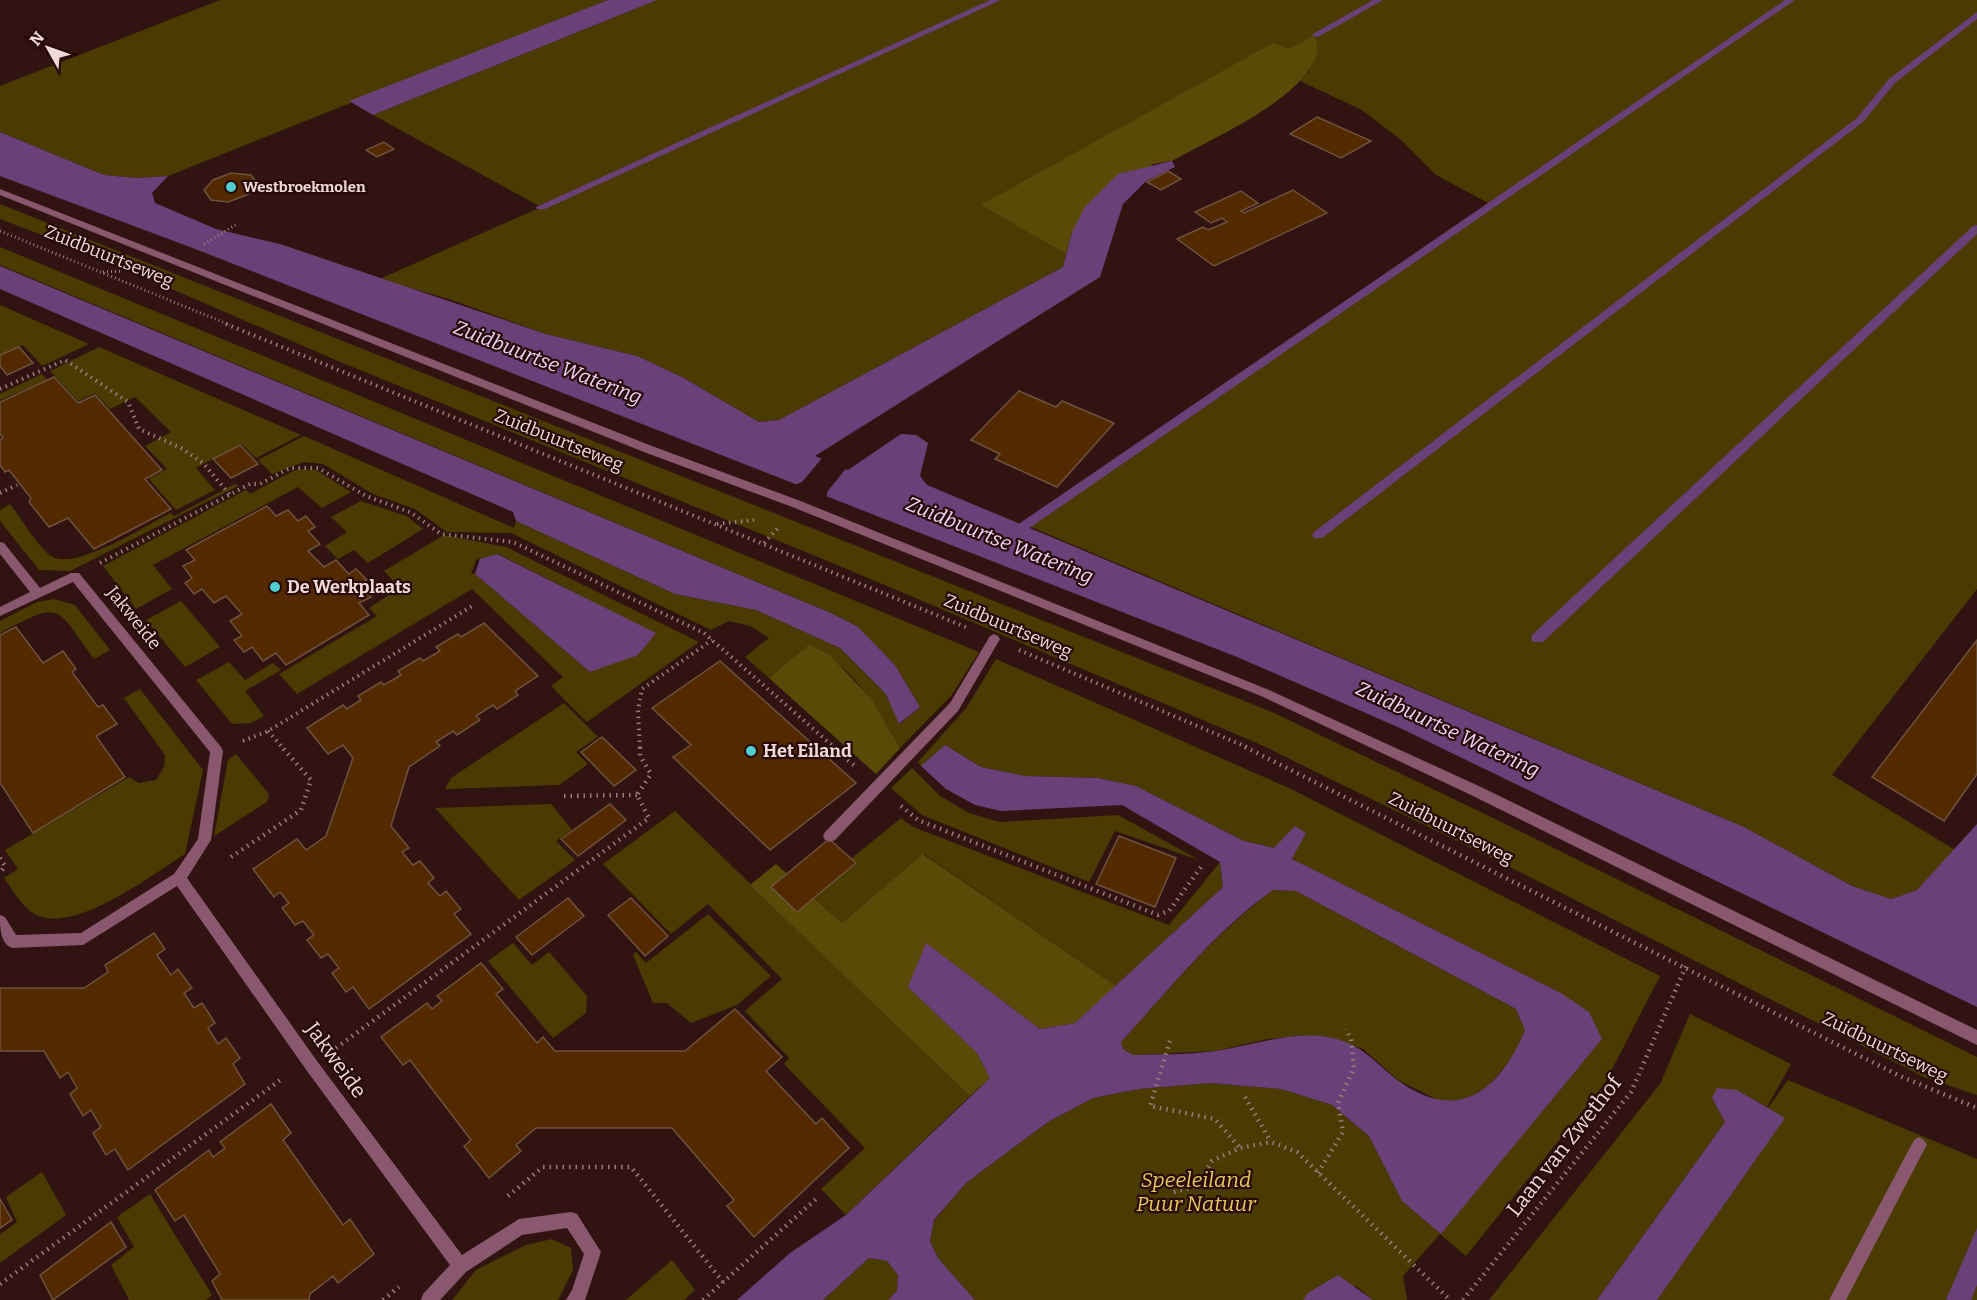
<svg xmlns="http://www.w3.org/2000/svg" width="1977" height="1300" viewBox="0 0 1977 1300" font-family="Bitter,serif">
<rect width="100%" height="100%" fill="#311412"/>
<g fill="#493b02" fill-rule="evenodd">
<path d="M220,0H608L168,176L137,178L104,175L0,132V86Z"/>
<path d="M657,0H1977V589L1832,775L1955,850L1917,890L1891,899L1852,886L1744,827L1026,525L1492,205L1436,175L1401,140L1362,110L1300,81L1310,70L1289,50L1272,44L982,205L1066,254L1063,267L779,420L759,422L682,377L637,356L546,334L452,300L380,279L541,207L373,115Z"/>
<path d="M0,204L1272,712L1489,816L1977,1057V1095L1924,1077L1510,867L1257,743L835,564L338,361L84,251L0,219Z"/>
<path d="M0,247L979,652L951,696L900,748C877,708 853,665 810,646L769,678L745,657L769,638L750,626L729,621L711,630L511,533L447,532L415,509L373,494L323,464L304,462L272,474L258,460L304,436L514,528L516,521L675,594L756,610L840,648L886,694L900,724L920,707L895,665L857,626L831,613L0,265Z"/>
<path d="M0,305L89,344L42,366L23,345L0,355Z"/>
<path d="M99,347L301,435L256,458L241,444L196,468L215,490L176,510L149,479L167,469L145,446L171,432L135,397L110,409L95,393L78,401L50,371Z"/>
<path d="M42,374L47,380L0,400V394Z"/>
<path d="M303,469L316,470L351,492L322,508L298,487L153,565L172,589L136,609L103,566L246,490L250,494L293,471Z"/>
<path d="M235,484L238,486L70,571L39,570L0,521V510L10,504C20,517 39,548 51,556C73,572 148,525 170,513L174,516Z"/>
<path d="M361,501L406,516L423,529L368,563L354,550L338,559L325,546L347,532L331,517Z"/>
<path d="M444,535L506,547L699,642L587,722L551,686L563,677L472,589L297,694L279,674L377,616L369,608L400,588L384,571ZM498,554L655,633L590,672L475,574H471L476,560Z"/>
<path d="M54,599L75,605L110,650L94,659C54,605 63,600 0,633V621L37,602Z"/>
<path d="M181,601L220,647L185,667L146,620Z"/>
<path d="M996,659L1289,788L1660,976L1605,1083L1466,1256L1440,1234L1403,1276L1407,1300H1373L1356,1286L1309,1293L1303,1300H975L938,1258L930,1241L934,1221L966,1183L1048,1122L1093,1098L1139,1089L1210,1083L1281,1089L1332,1105L1369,1136L1402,1201L1441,1234L1561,993L1292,859L1306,833L1274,848L1244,841L1136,786L1098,778L1025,776L981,767L945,745L921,766L918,762L967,707Z"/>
<path d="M229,662L245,680L273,663L281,670L245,691L264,716L251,723L232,724L196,680Z"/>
<path d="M140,689L203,770L185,854C153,874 67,941 30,911C20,903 12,889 4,878L18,869L5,850L129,777L139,783L156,780L164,767L165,755L124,698Z"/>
<path d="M564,703L598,737L576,752L588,764L559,785L445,789L451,778Z"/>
<path d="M236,754L269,794L267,802L214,836L228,760Z"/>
<path d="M912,768L940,796L969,813L1000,822L1118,815L1199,860L1115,831L1089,882L922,815L891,788Z"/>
<path d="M551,804L572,830L556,841L575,860L519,900L435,808Z"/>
<path d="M675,811L970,1096L846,1215L821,1189L865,1148L784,1064L789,1058L745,1011L782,979L708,904L671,934L603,864Z"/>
<path d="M901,818L913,827L1169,925L1220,862L1223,887L1116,986L924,854L842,923L809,893Z"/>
<path d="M1273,890L1296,891L1516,1009L1525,1030L1514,1055L1489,1086L1463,1101H1440L1398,1080L1363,1049L1329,1038L1300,1036L1268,1039L1215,1051L1133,1055L1123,1049L1121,1042C1169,989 1215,933 1273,890Z"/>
<path d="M708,914L771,976L737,1005L691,1023L667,1003H653L633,955L636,952L646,963Z"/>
<path d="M513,943L532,965L549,952L587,996L586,1013L553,1038L488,961Z"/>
<path d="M1690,1014L1791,1064L1767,1107L1737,1090L1712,1098L1725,1122L1597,1300H1489L1660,1084Z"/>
<path d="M1788,1080L1977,1159V1300H1630Z"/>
<path d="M42,1172L66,1215L0,1263V1234L17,1222L6,1197Z"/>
<path d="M150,1194L212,1295L206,1300H129L111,1265L134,1247L117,1217Z"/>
<path d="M552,1239L571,1248L573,1270L558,1300H452L476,1270L526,1245Z"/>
<path d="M869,1258L887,1261L898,1275L897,1291L888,1300H823Z"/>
<path d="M672,1260L695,1290L684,1300H626Z"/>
</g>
<g fill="#5a4a08">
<path d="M1315,35C1316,41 1318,48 1317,53C1305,99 1212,138 1172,161L1153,164L1072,232L1066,254L981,205L1273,43L1289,49Z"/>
<path d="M809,645L830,655L872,700L900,748L876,774L769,678Z"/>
<path d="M923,854L1116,986L1075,1023L1040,1029L927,944L908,987L977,1053L990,1078L970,1096L750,885L776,864L842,923Z"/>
</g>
<g fill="#694078" fill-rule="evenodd">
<path d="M608,0H657L373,115L349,101Z"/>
<path d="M0,132L104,175L137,178L168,176L152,193L155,203L216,229L280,244L546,334L637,356L682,377L759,422L779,420L1063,267L1072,232L1085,207L1118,174L1172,161L1175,167L1146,181L1123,204L1100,277L815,456L848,470L901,434L916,435L928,443L920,476L927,485L1744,827L1852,886L1891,899L1917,890L1977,824V1007L1400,728L1237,657L190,247L0,176Z"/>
<path d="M0,266L831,613L857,626L895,665L920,707L899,724L886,694L840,648L756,610L675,594L516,521L513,512L0,289Z"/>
<path d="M497,554L656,633L638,655L590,672L475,574L480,559Z"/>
<path d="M945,745L981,767L1025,776L1098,778L1136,786L1244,841L1274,848L1295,826L1306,833L1292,859L1561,993L1589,1012L1602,1039L1441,1234L1402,1201L1369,1136L1332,1105L1281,1089L1210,1083L1139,1089L1093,1098L1048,1122L966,1183L934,1220L930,1241L938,1258L975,1300H888L897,1291L898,1275L887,1261L869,1258L823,1300H737L790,1253L846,1215L990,1078L977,1053L908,987L926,943L1040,1029L1075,1023L1223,887L1220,862L1122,805L1001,811L975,805L946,789L921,766ZM1273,890L1296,891L1516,1009L1525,1030C1499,1092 1457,1125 1396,1079C1373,1061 1360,1042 1327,1037C1288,1031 1253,1046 1215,1051C1188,1055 1160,1054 1133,1055L1123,1049L1121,1042C1169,990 1215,931 1273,890Z"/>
<path d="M1717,1088L1737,1090L1785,1118L1657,1300H1597L1725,1122L1712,1098Z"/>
<path d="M1977,1228V1285L1971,1300H1946Z"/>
<path d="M1338,1275L1373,1300H1303L1308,1293Z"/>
</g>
<path fill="#311412" d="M823,457L848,466L827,492V499L793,486L802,482Z"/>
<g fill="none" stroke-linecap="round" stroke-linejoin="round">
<g fill="#694078" fill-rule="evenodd">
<path d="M990,0H1001L545,209H537L536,207Z"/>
<path d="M1373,0H1383L1318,37L1311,35Z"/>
<path d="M1785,0H1795L1015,538H1007L1005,535L1007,532Z"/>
<path d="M1977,12V19L1895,83L1863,122L1322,538H1314L1312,535L1314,532L1857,118L1889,79Z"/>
<path d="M1977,225V234L1543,642H1533L1531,638L1533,634L1973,226Z"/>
</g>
</g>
<g fill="#532900" stroke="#6d533d" stroke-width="1.5">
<path d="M1317,117L1371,141L1341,158L1290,134Z"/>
<path d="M384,142L394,149L377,157L366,150Z"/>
<path d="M1168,171L1181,179L1161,190L1147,182Z"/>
<path d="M231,173L251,175L258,184L249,194L228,202L211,200L204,190L213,180Z"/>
<path d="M1293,190L1327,213L1214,266L1177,239L1203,227L1208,230L1227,222L1222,218L1211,223L1195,212L1241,191L1258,203L1241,211L1244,213Z"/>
<path d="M19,347L33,363L7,375L0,366V355Z"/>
<path d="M54,377L78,403L95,395L162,470L145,479L171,509L94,549L68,518L49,527L29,502L31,498L9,470L5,472L0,465V440L3,438L0,434V402Z"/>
<path d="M1019,391L1056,407L1062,401L1114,423L1057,487L995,459L1000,454L971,440Z"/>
<path d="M240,445L258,464L231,478L213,459Z"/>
<path d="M267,506L276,516L288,510L298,521L306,516L315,527L308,531L320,544L308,551L324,567L336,560L349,574L356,569L367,580L359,584L371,597L359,603L369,615L286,665L276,653L263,661L252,647L244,652L234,640L242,636L230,621L242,614L226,596L214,603L202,589L194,594L185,583L192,578L183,566L195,560L186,550Z"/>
<path d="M484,623L538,676L515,691L518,695L497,709L493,705L476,716L480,720L457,735L453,731L436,742L440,746L409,767L391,826L409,848L402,852L413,865L420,861L434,878L428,883L440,896L446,891L461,909L454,914L471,934L369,1009L353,987L346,992L332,973L339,968L328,954L321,958L307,940L314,935L303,921L295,925L282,908L289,903L280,892L274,897L253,869L297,839L306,850L326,836L353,758L343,745L328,754L307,728L343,705L347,709L361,700L358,696L381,682L384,685L401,675L398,671L420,658L423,661L440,651L436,647L458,634L461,637Z"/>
<path d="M16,627L43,663L63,651L76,669L72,672L98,707L103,705L117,724L96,736L125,777L33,833L0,783V635Z"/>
<path d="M1977,640V774L1944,821L1872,777Z"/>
<path d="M720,661L856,783L770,850L673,757L691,745L652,708Z"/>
<path d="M602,737L636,770L614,786L581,752Z"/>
<path d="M610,804L626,820L578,856L561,839Z"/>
<path d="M1119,836L1176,858L1155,907L1096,884Z"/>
<path d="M829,839L856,863L797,912L771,887Z"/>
<path d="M568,898L584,916L532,955L516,937Z"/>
<path d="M631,898L668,936L645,956L608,915Z"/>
<path d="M154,933L165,949L157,955L171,975L178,969L192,988L184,993L194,1008L202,1003L215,1023L208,1028L218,1044L226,1038L240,1058L233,1064L245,1084L128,1170L115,1149L106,1155L93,1133L101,1127L91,1110L83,1116L70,1094L77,1088L68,1072L60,1078L44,1051H0V988H84L108,972L105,965Z"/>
<path d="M481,963L503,989L496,994L537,1043L543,1037L555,1051H685L735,1009L782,1057L766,1071L816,1124L822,1118L849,1148L754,1237L727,1206L734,1200L672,1128H536L516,1145L521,1151L489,1178L464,1146L471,1140L410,1060L403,1065L381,1037L427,1003L432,1009L442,1001L437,996Z"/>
<path d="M271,1104L291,1133L283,1140L343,1225L350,1219L374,1254L338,1283L333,1276L310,1294L309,1300H222L212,1281L220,1274L184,1215L175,1221L155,1190L209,1150L213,1157L225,1148L220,1142Z"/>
<path d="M0,1199L12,1220L0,1228Z"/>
<path d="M111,1222L126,1247L53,1300L40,1275Z"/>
</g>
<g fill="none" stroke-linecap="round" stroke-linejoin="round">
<g stroke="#977d7b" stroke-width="3" stroke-dasharray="1 3" stroke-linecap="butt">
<path d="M0,231L230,325"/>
<path d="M204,244L237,224"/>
<path d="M103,272L123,271"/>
</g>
<g stroke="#977d7b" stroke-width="4" stroke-dasharray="1.5 4.5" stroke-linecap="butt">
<path d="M226,324L968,628"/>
<path d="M0,389L65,360L128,402L139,429L181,448L203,463L230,495"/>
<path d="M0,493L17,485"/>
<path d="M717,524L754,520"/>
<path d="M764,543L778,528"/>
<path d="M100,563L250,484H260L290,468H318L366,496L410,512L441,534L513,542L704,633L835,748"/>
<path d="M1019,650L1249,748"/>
<path d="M268,731L283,748"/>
<path d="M243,741L268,731L474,605"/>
<path d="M640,748L638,710L642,689L712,640"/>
</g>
<g stroke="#977d7b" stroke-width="4.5" stroke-dasharray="1.5 5" stroke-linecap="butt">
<path d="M833,747L855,766"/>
<path d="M1245,747L1900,1076L1977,1108"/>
<path d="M564,796L637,795"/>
<path d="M901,806L918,820L1158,915L1169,911L1201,867"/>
<path d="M231,857L301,810L311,780L282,747"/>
<path d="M0,858L5,866L0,873"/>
<path d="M1170,1041L1150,1106L1215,1119L1240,1148"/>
<path d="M336,1048L649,818L637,795L651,774L640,756V747"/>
<path d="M1245,1097L1271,1142"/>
<path d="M1318,1173L1343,1132L1338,1103L1354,1068L1351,1039L1346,1029"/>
<path d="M1174,1192L1197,1186L1212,1161L1240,1148L1271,1142L1297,1152L1450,1300"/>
<path d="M508,1196L543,1167H631L723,1282"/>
<path d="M0,1284L283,1078"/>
<path d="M383,1300L399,1287"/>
<path d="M703,1300L816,1199"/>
<path d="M1463,1300L1631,1092L1686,966"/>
</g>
<g fill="#89586f" fill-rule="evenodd">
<path d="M994,634L998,636L1000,639L958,711L835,840L830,842L825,840L823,836L825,832L950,703L990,636Z"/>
<path d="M1919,1137L1924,1140L1927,1145L1924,1150L1846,1300H1829L1914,1140Z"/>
</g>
<g fill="#89586f" fill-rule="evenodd">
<path d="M0,189L652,446L803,502L1269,690L1481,787L1977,1030V1045L1471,795L1261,696L795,508L644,452L0,195Z"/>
<path d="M0,542L4,543L40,588L71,573H79L221,747L223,751L211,840L187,878L317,1061L462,1255L519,1219L571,1212L577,1214L601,1252L585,1300H566L572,1290L584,1254L567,1228L522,1235L466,1272L440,1300H421L423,1294L450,1265L307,1071L177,886L83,945L12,948C0,943 0,927 0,915L5,917L16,935L81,933L174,874L198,839L210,752L73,582L0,616V607L30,592L0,554Z"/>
</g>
</g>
<g fill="#52cdcf" stroke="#270a09" stroke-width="2">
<circle cx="231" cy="187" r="6"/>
<circle cx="275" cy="587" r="6"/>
<circle cx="751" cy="751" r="6"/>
</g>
<g text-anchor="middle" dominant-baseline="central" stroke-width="4.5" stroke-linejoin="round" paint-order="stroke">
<g font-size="15" font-weight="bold" fill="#f0dad8" stroke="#270a09" text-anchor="start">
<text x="243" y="187">Westbroekmolen</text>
</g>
<g font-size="18" fill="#f0dad8" stroke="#270a09">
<text transform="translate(109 256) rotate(22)">Zuidbuurtseweg</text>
<text transform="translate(559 440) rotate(22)">Zuidbuurtseweg</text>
<text transform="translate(134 618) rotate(51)">Jakweide</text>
<text transform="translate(1008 626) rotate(23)">Zuidbuurtseweg</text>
<text transform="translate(1451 828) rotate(27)">Zuidbuurtseweg</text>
<text transform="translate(1885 1047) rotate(26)">Zuidbuurtseweg</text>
</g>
<g font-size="18" font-weight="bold" fill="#f0dad8" stroke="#270a09" text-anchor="start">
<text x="287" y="587">De Werkplaats</text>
<text x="763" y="751">Het Eiland</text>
</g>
<g font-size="20" font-style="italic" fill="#efd7f9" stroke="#270a09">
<text transform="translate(548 362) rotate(21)">Zuidbuurtse Watering</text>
<text transform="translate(1000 540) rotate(22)">Zuidbuurtse Watering</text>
<text transform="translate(1448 729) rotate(25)">Zuidbuurtse Watering</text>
</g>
<g font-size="21" fill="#f0dad8" stroke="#270a09">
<text transform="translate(336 1060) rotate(54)">Jakweide</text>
<text transform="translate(1564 1146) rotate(-52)">Laan van Zwethof</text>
</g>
<g font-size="21" font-style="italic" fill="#e6c85c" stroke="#270a09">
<text x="1196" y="1180">Speeleiland<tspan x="1196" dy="24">Puur Natuur</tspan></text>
</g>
</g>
<g transform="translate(48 48) rotate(310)" stroke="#270a09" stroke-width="4.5" paint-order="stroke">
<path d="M0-4.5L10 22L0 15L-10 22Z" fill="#f0dad8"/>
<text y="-9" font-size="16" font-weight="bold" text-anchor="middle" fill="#f0dad8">N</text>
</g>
</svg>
